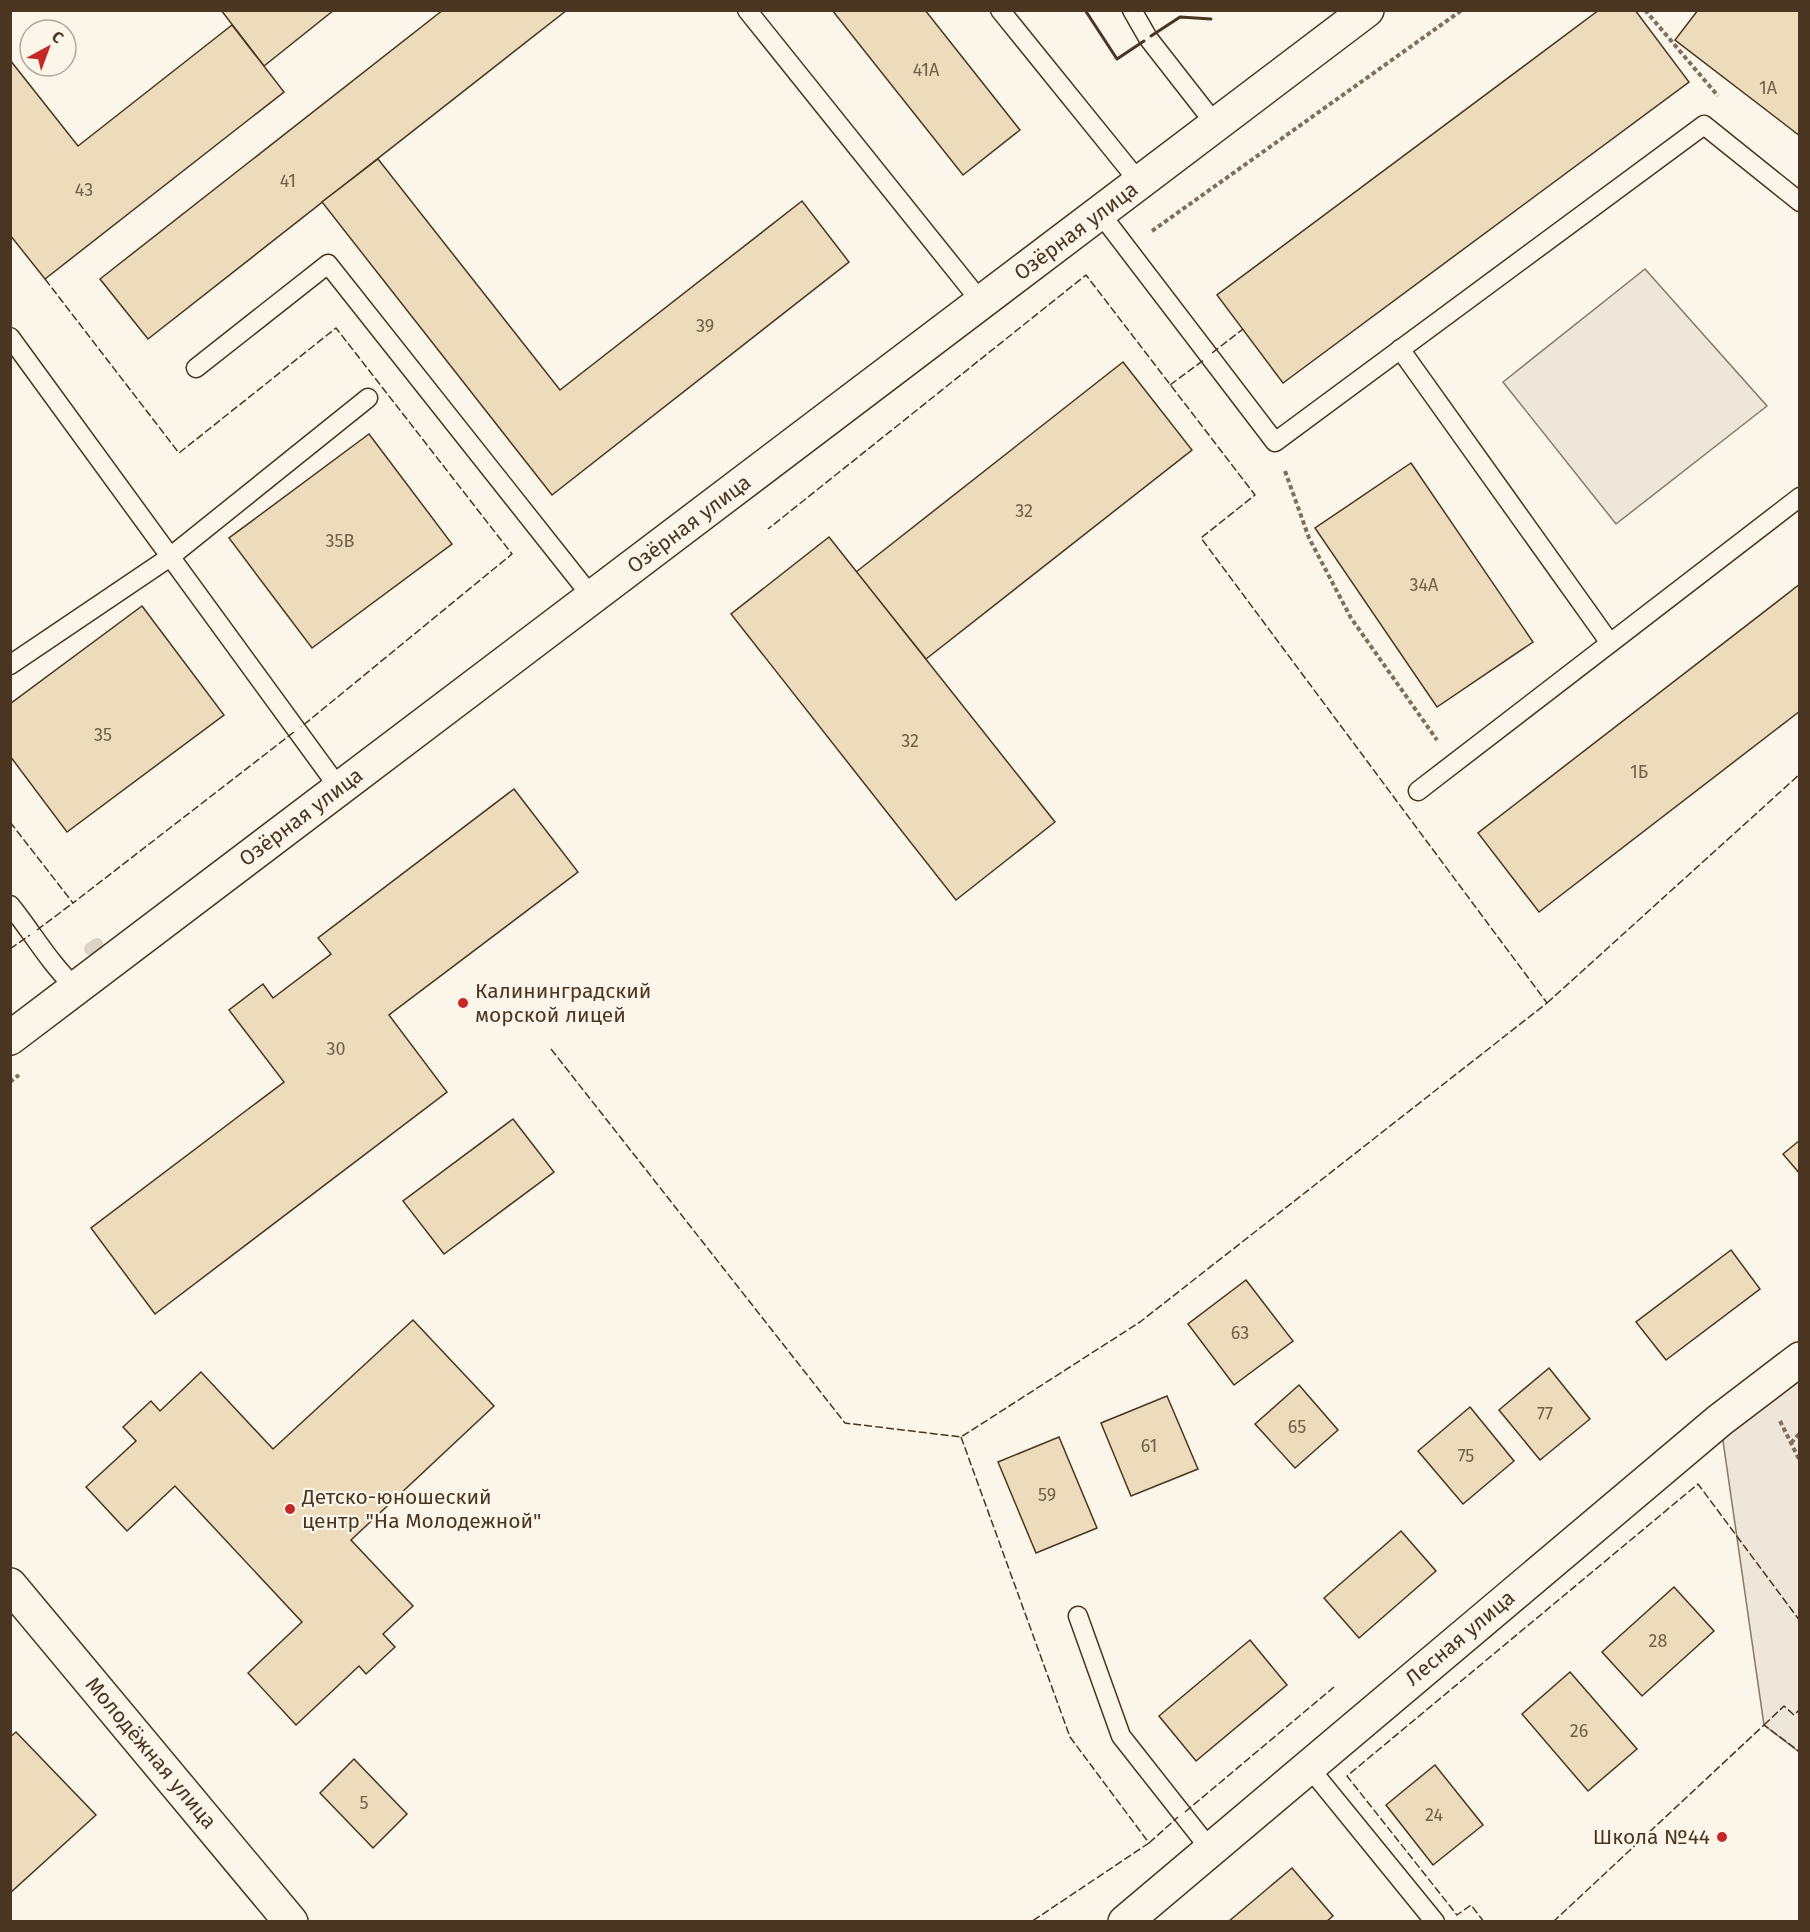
<svg xmlns="http://www.w3.org/2000/svg" width="1810" height="1932" viewBox="0 0 1810 1932" font-family="'Fira Sans',sans-serif">
<rect width="100%" height="100%" fill="#fbf6e9"/>
<g fill="#ede6d9" stroke="#887966" stroke-width="1.5">
<path d="M1645,269L1767,406L1616,524L1503,382Z"/>
<path d="M1799,1359V1752L1764,1725L1720,1420Z"/>
</g>
<g fill="none" stroke-linecap="round" stroke-linejoin="round">
<path stroke="#dcd4c6" stroke-width="12" d="M90,949L97,944"/>
</g>
<g fill="#ecdcbc" stroke="#4a3520" stroke-width="1.5">
<path d="M221,10H334L264,66Z"/>
<path d="M443,10H567L148,339L100,279Z"/>
<path d="M832,10H925L1020,130L963,175Z"/>
<path d="M1599,10H1635L1689,82L1283,383L1217,295Z"/>
<path d="M1698,10H1800V136L1675,40Z"/>
<path d="M232,25L284,92L45,279L10,235V60L78,146Z"/>
<path d="M378,159L560,390L802,201L849,262L552,495L322,202Z"/>
<path d="M1123,362L1192,450L926,659L856,572Z"/>
<path d="M369,434L452,544L312,648L229,538Z"/>
<path d="M1411,463L1533,642L1437,707L1315,528Z"/>
<path d="M829,537L1055,822L956,900L731,614Z"/>
<path d="M1800,584V711L1539,912L1478,833Z"/>
<path d="M142,606L224,715L67,832L10,756V704Z"/>
<path d="M514,789L578,872L389,1015L447,1092L155,1314L91,1228L284,1082L229,1010L263,984L273,998L331,954L318,938Z"/>
<path d="M513,1119L554,1172L444,1254L403,1201Z"/>
<path d="M1800,1140V1174L1783,1154Z"/>
<path d="M1731,1250L1760,1289L1666,1360L1636,1322Z"/>
<path d="M1246,1280L1293,1341L1234,1385L1188,1324Z"/>
<path d="M413,1320L494,1406L351,1540L413,1606L383,1634L395,1647L366,1674L359,1666L296,1725L248,1673L302,1622L175,1486L127,1531L86,1487L136,1441L123,1427L151,1401L160,1411L201,1372L273,1449Z"/>
<path d="M1549,1368L1590,1419L1540,1460L1499,1410Z"/>
<path d="M1299,1385L1338,1430L1295,1468L1255,1424Z"/>
<path d="M1167,1396L1198,1469L1131,1496L1101,1423Z"/>
<path d="M1470,1407L1514,1461L1463,1504L1418,1451Z"/>
<path d="M1059,1437L1097,1528L1036,1553L998,1462Z"/>
<path d="M1401,1531L1436,1571L1359,1638L1324,1598Z"/>
<path d="M1674,1587L1714,1631L1642,1696L1602,1652Z"/>
<path d="M1250,1640L1287,1685L1196,1761L1159,1716Z"/>
<path d="M1570,1672L1637,1749L1588,1791L1522,1714Z"/>
<path d="M16,1732L96,1815L10,1893V1737Z"/>
<path d="M354,1759L407,1814L373,1848L320,1793Z"/>
<path d="M1435,1765L1483,1825L1433,1865L1386,1805Z"/>
<path d="M1292,1868L1333,1916L1326,1922H1228Z"/>
</g>
<g fill="none" stroke-linecap="round" stroke-linejoin="round">
<g stroke="#4a3520" stroke-width="21">
<g id="service">
<path d="M747,10L982,303"/>
<path d="M1000,10L1140,183"/>
<path d="M1132,10L1148,38L1216,125"/>
<path d="M1100,213L1275,442L1704,125L1800,202"/>
<path d="M10,337L339,788"/>
<path d="M1400,349L1610,643"/>
<path d="M196,368L328,264L592,597"/>
<path d="M10,665L170,557L368,398"/>
<path d="M1418,791L1800,497"/>
<path d="M10,905C32,932 50,964 75,987"/>
<path d="M1078,1616L1121,1736L1210,1849"/>
<path d="M1308,1766L1435,1922"/>
</g>
</g>
<g stroke="#4a3520" stroke-width="36">
<path id="minor" d="M10,1585L291,1922"/>
</g>
<g stroke="#4a3520" stroke-width="36">
<g id="tertiary">
<path d="M10,1038L1367,10"/>
<path d="M1125,1922L1720,1420L1800,1359"/>
</g>
</g>
<g stroke="#7f6f5c" stroke-width="4" stroke-dasharray="4.5 3" stroke-linecap="butt">
<path d="M1645,10L1718,96"/>
<path d="M1152,231L1462,10"/>
<path d="M1285,471L1309,538L1351,618L1437,740"/>
<path d="M10,1082L19,1075"/>
<path d="M1780,1421L1800,1461"/>
<path d="M1791,1443L1800,1433"/>
</g>
<use href="#service" stroke="#fbf6e9" stroke-width="18"/>
<use href="#minor" stroke="#fbf6e9" stroke-width="33"/>
<use href="#tertiary" stroke="#fbf6e9" stroke-width="33"/>
<g stroke="#4a3520" stroke-width="1.5" stroke-dasharray="8 3" stroke-linecap="butt">
<path d="M45,279L179,453L336,328L512,554L301,727"/>
<path d="M1212,353L1243,329"/>
<path d="M1170,385L1205,359"/>
<path d="M10,822L73,903L294,732"/>
<path d="M37,930L73,903"/>
<path d="M10,949L30,935"/>
<path d="M1547,1003L1800,774"/>
<path d="M551,1049L845,1423L961,1437L1140,1322L1547,1003L1201,538L1255,495L1086,275L768,529"/>
<path d="M961,1437L1070,1737L1149,1843L1031,1922"/>
<path d="M1764,1725L1784,1706L1794,1715L1800,1709"/>
<path d="M1185,1812L1334,1687"/>
<path d="M1149,1843L1178,1817"/>
<path d="M1484,1922L1471,1905L1457,1915L1347,1776L1698,1484L1800,1621"/>
<path d="M1553,1922L1764,1725L1800,1752"/>
</g>
<g stroke="#4a3520" stroke-width="3">
<path d="M1085,10L1117,59L1144,41"/>
<path d="M1151,36L1180,17L1211,19"/>
</g>
</g>
<g fill="#c62828" stroke="#fbf6e9" stroke-width="2">
<circle cx="463" cy="1003" r="6"/>
<circle cx="290" cy="1509" r="6"/>
<circle cx="1722" cy="1837" r="6"/>
</g>
<g text-anchor="middle" dominant-baseline="central" stroke-width="4.5" stroke-linejoin="round" paint-order="stroke">
<g font-size="18" fill="#725f47">
<text x="926" y="70">41А</text>
<text x="1768" y="88">1А</text>
<text x="288" y="181">41</text>
<text x="84" y="190">43</text>
<text x="705" y="326">39</text>
<text x="1024" y="511">32</text>
<text x="340" y="541">35В</text>
<text x="1424" y="585">34А</text>
<text x="103" y="735">35</text>
<text x="910" y="741">32</text>
<text x="1639" y="772">1Б</text>
<text x="336" y="1049">30</text>
<text x="1240" y="1333">63</text>
<text x="1545" y="1414">77</text>
<text x="1297" y="1427">65</text>
<text x="1149" y="1446">61</text>
<text x="1466" y="1456">75</text>
<text x="1047" y="1495">59</text>
<text x="1658" y="1641">28</text>
<text x="1579" y="1731">26</text>
<text x="364" y="1803">5</text>
<text x="1434" y="1815">24</text>
</g>
<g font-size="21" fill="#4a3520" stroke="#fbf6e9">
<text transform="translate(1076 231) rotate(-37)">Озёрная улица</text>
<text transform="translate(689 524) rotate(-37)">Озёрная улица</text>
<text transform="translate(301 817) rotate(-37)">Озёрная улица</text>
<text transform="translate(1460 1638) rotate(-40)">Лесная улица</text>
<text transform="translate(151 1753) rotate(50)">Молодёжная улица</text>
</g>
<g font-size="21" fill="#4a3520" stroke="#fbf6e9" text-anchor="start">
<text x="475" y="991">Калининградский<tspan x="475" dy="24">морской лицей</tspan></text>
<text x="302" y="1497">Детско-юношеский<tspan x="302" dy="24">центр "На Молодежной"</tspan></text>
<text x="1710" y="1837" text-anchor="end">Школа №44</text>
</g>
</g>
<rect width="1810" height="1932" fill="none" stroke="#4a3520" stroke-width="24"/>
<g transform="translate(48 48) rotate(41)"><circle r="28" fill="#fbf6e9" stroke="#b4a999" stroke-width="1.5"/>
<path d="M0-4.5L10 22L0 15L-10 22Z" fill="#c62828"/>
<text y="-9" font-size="16" font-weight="bold" text-anchor="middle" fill="#4a3520">С</text>
</g>
</svg>
